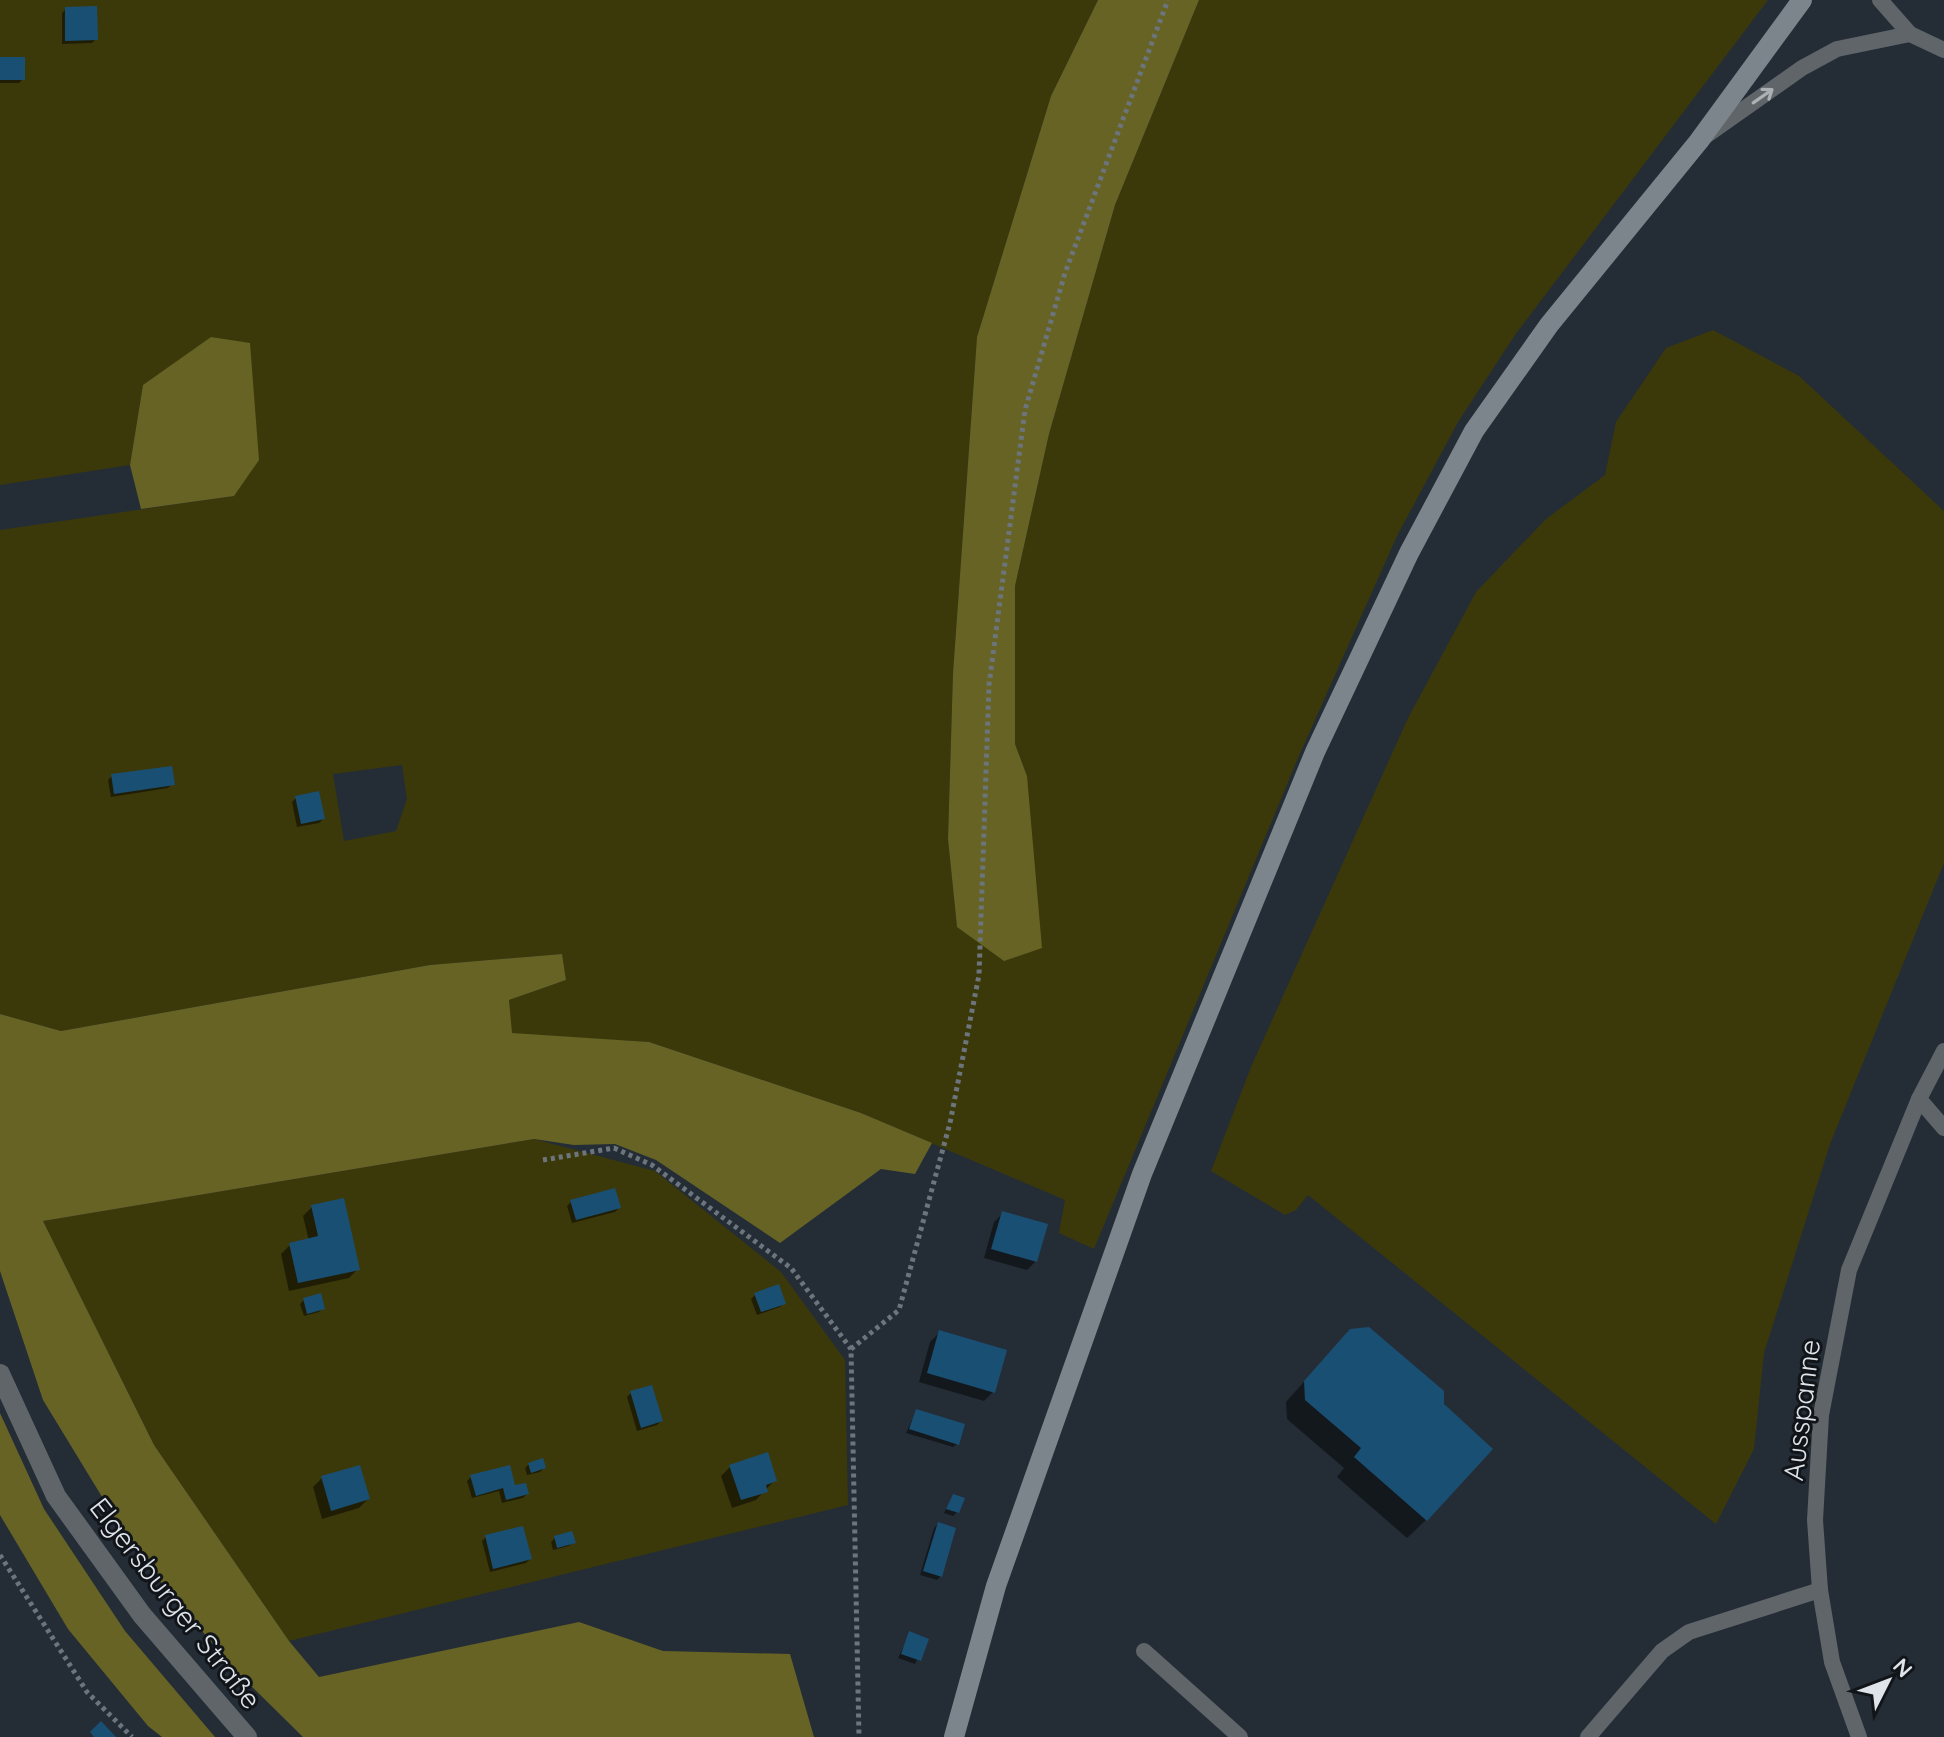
<svg xmlns="http://www.w3.org/2000/svg" width="1944" height="1737" viewBox="0 0 1944 1737" font-family="Quicksand,sans-serif">
<rect width="100%" height="100%" fill="#242d36"/>
<g fill="#3b390a" fill-rule="evenodd">
<path d="M0,0H1098L1051,96L977,337L953,673L948,839L957,927L1027,776L1015,744V586L1049,434L1115,205L1199,0H1768L1515,335L1458,422L1397,536L1298,758L1094,1249L1059,1233L1065,1200L861,1113L649,1042L511,1034L509,1000L566,980L562,954L430,965L61,1031L0,1014V530L233,496L143,385L130,465L0,485ZM402,765L407,799L396,831L344,841L333,774Z"/>
<path d="M1713,330L1799,376L1944,511V863L1830,1144L1764,1353L1754,1449L1716,1524L1308,1195L1296,1210L1285,1215L1211,1171L1251,1067L1408,718L1476,592L1546,519L1605,475L1616,422L1666,348Z"/>
<path d="M534,1139L655,1171L781,1272L845,1360L848,1505L289,1641L154,1445L43,1221Z"/>
</g>
<g fill="#666325">
<path d="M1098,0H1199L1115,205L1049,434L1015,586V744L1027,776L1042,948L1004,961L957,927L948,839L953,673L977,337L1051,96Z"/>
<path d="M211,337L250,343L259,460L234,496L141,509L130,465L143,385Z"/>
<path d="M562,954L566,980L509,1000L512,1033L649,1042L861,1113L932,1143L915,1174L881,1169L780,1243L656,1160L615,1144L574,1145L534,1139L43,1221L154,1445L289,1641L319,1677L579,1622L663,1651L790,1654L814,1737H303L233,1668L135,1551L43,1400L0,1271V1014L61,1031L430,965Z"/>
<path d="M0,1413L44,1509L125,1631L215,1737H162L148,1726L68,1629L0,1515Z"/>
</g>
<g fill="#0007">
<path d="M66,9L96,39L92,43L62,44V13Z"/>
<path d="M0,60L23,79L19,83H0Z"/>
<path d="M112,776L172,784L168,788L111,797L108,780Z"/>
<path d="M296,798L323,819L319,823L297,827L292,802Z"/>
<path d="M571,1202L619,1208L615,1212L572,1223L567,1206Z"/>
<path d="M312,1207L358,1269L349,1278L289,1291L281,1254L290,1245L309,1241L303,1216Z"/>
<path d="M1003,1213L1036,1261L1027,1270L984,1258L994,1222Z"/>
<path d="M755,1295L784,1303L780,1307L757,1315L751,1299Z"/>
<path d="M304,1300L323,1308L319,1312L304,1316L300,1304Z"/>
<path d="M939,1333L993,1392L984,1401L919,1382L930,1342Z"/>
<path d="M1332,1350L1426,1520L1407,1538L1337,1477L1344,1468L1287,1419L1286,1402Z"/>
<path d="M631,1393L661,1421L657,1425L637,1431L627,1397Z"/>
<path d="M916,1411L957,1444L953,1447L906,1433Z"/>
<path d="M529,1464L544,1468L540,1472L527,1475L525,1468Z"/>
<path d="M730,1467L775,1480L756,1500L732,1508L721,1476Z"/>
<path d="M471,1477L514,1488L527,1494L523,1498L502,1503L499,1491L472,1498L467,1481Z"/>
<path d="M322,1478L368,1499L359,1508L322,1519L313,1487Z"/>
<path d="M953,1496L957,1512L953,1516L944,1513Z"/>
<path d="M938,1524L941,1576L937,1580L920,1575L934,1528Z"/>
<path d="M486,1537L530,1559L526,1563L490,1572L482,1541Z"/>
<path d="M555,1538L573,1542L569,1546L553,1550L551,1542Z"/>
<path d="M910,1634L926,1640L915,1664L898,1658Z"/>
</g>
<g fill="#1a4f74">
<path d="M97,6L98,40L65,41V7Z"/>
<rect x="0" y="57" width="25" height="23"/>
<path d="M172,766L175,785L114,794L111,774Z"/>
<path d="M319,791L325,819L301,824L295,796Z"/>
<path d="M615,1188L621,1208L576,1220L570,1200Z"/>
<path d="M344,1198L360,1270L298,1283L289,1243L318,1236L311,1205Z"/>
<path d="M1002,1211L1048,1224L1037,1262L991,1249Z"/>
<path d="M779,1284L786,1304L761,1312L754,1293Z"/>
<path d="M321,1293L325,1309L307,1314L303,1298Z"/>
<path d="M1369,1327L1444,1391V1404L1493,1449L1427,1521L1354,1457L1361,1448L1305,1400L1304,1381L1350,1329Z"/>
<path d="M939,1330L1007,1350L995,1393L927,1373Z"/>
<path d="M652,1385L663,1421L641,1428L630,1391Z"/>
<path d="M916,1409L965,1424L959,1445L909,1429Z"/>
<path d="M768,1452L777,1481L766,1485L768,1492L741,1500L729,1465Z"/>
<path d="M543,1458L546,1468L531,1473L528,1463Z"/>
<path d="M360,1465L370,1499L331,1511L321,1476Z"/>
<path d="M510,1465L515,1485L526,1483L529,1494L506,1500L503,1488L476,1496L470,1475Z"/>
<path d="M953,1494L965,1498L959,1513L946,1509Z"/>
<path d="M938,1522L956,1528L942,1577L923,1571Z"/>
<path d="M523,1526L532,1559L493,1569L485,1535Z"/>
<path d="M572,1531L576,1543L557,1548L554,1536Z"/>
<path d="M909,1631L929,1639L921,1661L901,1654Z"/>
<path d="M101,1721L116,1737H94L90,1732Z"/>
</g>
<g fill="none" stroke-linecap="round" stroke-linejoin="round">
<g stroke="#6c747c" stroke-width="5" stroke-dasharray="4 4" stroke-linecap="butt">
<path d="M543,1160L614,1148L652,1165L791,1268L851,1349L859,1737"/>
<path d="M851,1349L899,1310L950,1123L979,975L989,685L1025,410L1065,273L1168,0"/>
<path d="M0,1555L87,1692L132,1737"/>
</g>
<g stroke="#606569" stroke-width="16">
<path d="M1880,0L1910,34"/>
<path d="M1707,135L1802,68L1837,49L1910,34L1944,50"/>
<path d="M1944,1051L1919,1099L1944,1128"/>
<path d="M1144,1651L1240,1737"/>
<path d="M1588,1737L1662,1651L1689,1632L1820,1590"/>
<path d="M1859,1737L1832,1662L1820,1590L1815,1520L1821,1415L1849,1270L1919,1099"/>
</g>
<path stroke="#606569" stroke-width="20" d="M0,1374L56,1496L142,1615L247,1737"/>
<path stroke="#7d858c" stroke-width="20" d="M954,1737L996,1586L1142,1174L1315,752L1409,553L1474,431L1549,325L1699,141L1802,0"/>
</g>
<defs><path id="oneway-shaft" d="M-6 0H5M1.5-3L5.5 0L1.5 3" fill="none" stroke-width="1.6" stroke-linecap="round" stroke-linejoin="round" transform="scale(2)"/></defs>
<use stroke="#acb1b6" href="#oneway-shaft" transform="translate(1763 96) rotate(-35)"/>
<g text-anchor="middle" dominant-baseline="central" stroke-width="6" stroke-linejoin="round" paint-order="stroke">
<g font-size="28" fill="#dee4ea" stroke="#111519">
<text transform="translate(1801 1410) rotate(-83)">Ausspanne</text>
<text transform="translate(176 1603) rotate(52)">Elgersburger Straße</text>
</g>
</g>
<g transform="translate(1888 1681) rotate(48)" stroke="#111519" stroke-width="6" paint-order="stroke">
<path d="M0-6L14 30L0 20L-14 30Z" fill="#dee4ea"/>
<text y="-12" font-size="22" font-weight="bold" text-anchor="middle" fill="#dee4ea">N</text>
</g>
</svg>
